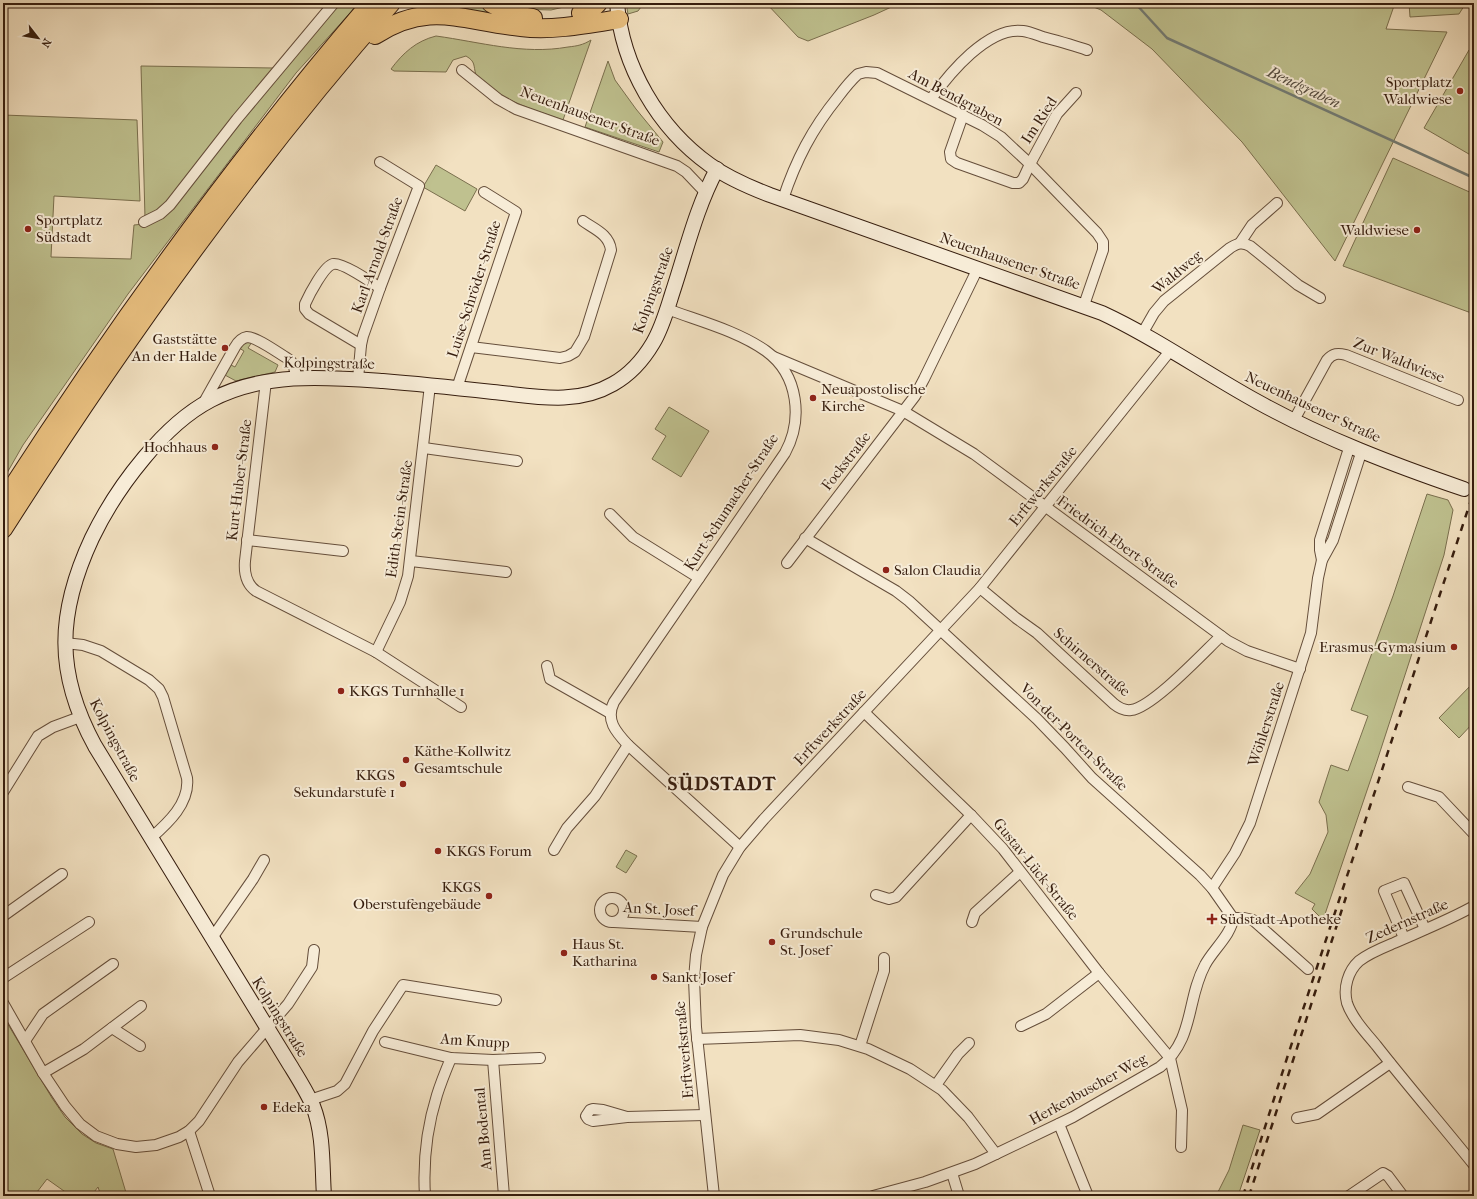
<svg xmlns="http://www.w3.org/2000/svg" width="1477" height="1199" viewBox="0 0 1477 1199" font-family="'IM FELL French Canon',serif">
<rect width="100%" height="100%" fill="#f2e1c1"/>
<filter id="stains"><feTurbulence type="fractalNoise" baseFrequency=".005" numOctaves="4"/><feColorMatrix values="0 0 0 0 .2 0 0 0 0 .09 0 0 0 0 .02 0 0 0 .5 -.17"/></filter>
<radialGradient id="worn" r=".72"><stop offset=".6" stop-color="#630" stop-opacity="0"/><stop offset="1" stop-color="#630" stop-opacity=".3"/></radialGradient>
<g fill="#bfc18f" stroke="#7a6f4e">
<path d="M339,3H359L296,73L128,294L23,445L3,480V115L137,120L140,201L54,196L51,257L131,259L134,225L144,224L161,215Z"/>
<path d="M448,3H482L495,17Z"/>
<path d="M507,3H581L551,10L516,9Z"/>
<path d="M626,3H644L638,11L628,14Z"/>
<path d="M766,3H900L874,15L808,41L798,37Z"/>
<path d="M1084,3H1395L1386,29L1447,32L1335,261L1242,142L1152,49L1101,10Z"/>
<path d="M1409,3H1466L1459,14L1410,17Z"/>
<path d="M436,36C480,42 523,55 568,47C577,46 583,45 591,40L563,120C532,109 498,100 476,75C473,65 476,62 466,56L453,60L446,72L394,71L391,69C403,53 416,41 436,36Z"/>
<path d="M1469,50L1474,53V157L1424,128Z"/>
<path d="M608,61L615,80L636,109L663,142L659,152L585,127Z"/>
<path d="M141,66L274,68L162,210L145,218Z"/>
<path d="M1393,158L1474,194V314L1343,266Z"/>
<path d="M436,165L477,189L465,211L423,187Z"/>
<path d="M244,342H252L248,348L278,365L275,372L236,381L223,374L229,364L235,367L244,351L239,348Z"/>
<path d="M669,407L709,431L681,477L652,459L666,436L655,429Z"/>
<path d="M1427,494L1448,500L1453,510L1444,555L1377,761L1323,920L1312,909L1315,904L1295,893L1310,874L1328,832L1326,815L1319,802L1331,765L1348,771L1368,716L1351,710L1393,596Z"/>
<path d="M1474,682V722L1459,738L1439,718Z"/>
<path d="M626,850L637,856L626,873L616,867Z"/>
<path d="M3,1016L52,1098L65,1117L82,1134L96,1143L113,1149L127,1196H101L98,1187L91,1196H71L47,1179L34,1196H3Z"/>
<path d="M1243,1125L1260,1130L1238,1196H1216L1229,1170Z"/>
</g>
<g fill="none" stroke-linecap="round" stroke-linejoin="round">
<path stroke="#737c75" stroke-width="2.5" d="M1135,3L1167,38L1474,178"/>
<g stroke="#654e3b" stroke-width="12">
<g id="street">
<path d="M462,70L498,99L516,109L677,166L686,172L705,192"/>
<path d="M931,99C949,74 988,26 1023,31C1030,32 1037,35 1043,37C1058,41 1073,45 1087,50"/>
<path d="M963,115L950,152L951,159L957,163L1013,183H1019L1023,179L1030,164L1057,114L1076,93"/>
<path d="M783,199C796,160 812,129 838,97C844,89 850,81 858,74L866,72L877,73L982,125L1001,137L1030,164L1097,233L1103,242V250L1084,305"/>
<path d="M144,222L160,214L170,205L237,119L334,3"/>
<path d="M1240,243L1252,225L1277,203"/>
<path d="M667,309C699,321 738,331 766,351C799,375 803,420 785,453L614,702C605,720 616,732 628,745L740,847"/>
<path d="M1142,334L1154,313L1164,301L1230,248C1238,243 1242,242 1250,246L1298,285L1320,298"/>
<path d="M361,345L309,314L305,309V304C309,295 324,266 333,264C342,262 371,282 380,288"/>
<path d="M471,347L560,358L568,356L575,352L584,337L611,250C609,234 594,229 583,221"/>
<path d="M774,357L903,411L974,454L1228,641L1247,651L1300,669"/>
<path d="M358,379L361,345L363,336L380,288L419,186L380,162"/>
<path d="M266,381L245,561C244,573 246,584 256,591L376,652L461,707"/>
<path d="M457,388L516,212L484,192"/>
<path d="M203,404L235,347C238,342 241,338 247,337C257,337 281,355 290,360L293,364L297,378"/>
<path d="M1294,420L1327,360C1333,353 1338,353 1346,355L1458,400"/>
<path d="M424,448L517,461"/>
<path d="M610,514L633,537L699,578"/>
<path d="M805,538L896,591L909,601L1037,719L1065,748L1092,778L1200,875L1212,888L1233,918"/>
<path d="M247,540L343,551"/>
<path d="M1322,560L1320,550V540L1350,445"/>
<path d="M411,561L506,572"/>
<path d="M787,563L915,396L924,379L978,268"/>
<path d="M980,588L1016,618L1037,633L1114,704C1119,708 1124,711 1131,710C1152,708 1204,652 1221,636"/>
<path d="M65,643L83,645L101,651L149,680L159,689L163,697L187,778C190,803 168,823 151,838"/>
<path d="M376,652L400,602L408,576L430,385"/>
<path d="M547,666L550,679L610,713"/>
<path d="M864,712L971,815L1003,849L1099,973L1170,1058L1182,1110L1181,1147"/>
<path d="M1408,787L1439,797L1474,834"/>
<path d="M3,792L38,736L53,727L80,717"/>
<path d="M554,850L567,828L595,796L628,745"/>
<path d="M1212,888L1235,853L1250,823L1311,633L1318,578L1322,560L1333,540L1362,450"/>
<path d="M876,895L889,899L896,897L971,815"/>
<circle cx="612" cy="910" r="12"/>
<path d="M1474,906C1449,920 1421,931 1394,943C1382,948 1369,953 1359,961C1348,971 1343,988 1347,1003C1352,1018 1366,1033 1376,1045C1408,1086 1442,1125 1474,1165"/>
<path d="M3,916L62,874"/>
<path d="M1233,918H1244L1253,920L1308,969"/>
<path d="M614,922L702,927"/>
<path d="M972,922L975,913L1020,872"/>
<path d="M212,938L253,879L264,860"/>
<path d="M1404,938L1384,891L1404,883L1425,929"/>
<path d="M3,978L89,922"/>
<path d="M3,1003L43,1073L65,1106L80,1124L96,1136L117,1144L136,1147L156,1145L179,1137L189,1131L199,1121L238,1062L288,1004L312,967L314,950"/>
<path d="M1021,1026L1046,1014L1099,973"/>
<path d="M112,1028L140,1046"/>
<path d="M697,1039L800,1035L839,1040L868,1049L910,1069L942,1090L968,1117L996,1154"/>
<path d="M25,1041L43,1014L113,964"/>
<path d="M385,1042L451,1058L493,1060L540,1058"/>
<path d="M860,1046L884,971V958"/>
<path d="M493,1060L504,1196"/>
<path d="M43,1073L84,1049L141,1006"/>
<path d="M936,1085L958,1054L969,1043"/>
<path d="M310,1100L337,1091L345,1084L373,1031L403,985L496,1000"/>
<path d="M627,1117L593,1121L588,1119L586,1116L590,1110L593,1109L603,1110L627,1117L705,1115"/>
<path d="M1297,1118L1317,1114L1390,1063"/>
<path d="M1059,1124L1088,1196"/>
<path d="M189,1131L210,1196"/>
<path d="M952,1173L959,1196"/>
<path d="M425,1196C423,1163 427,1127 437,1095C441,1082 446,1070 451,1058"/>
<path d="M714,1196L696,1027L694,979L696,955L702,927L723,875L740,847L764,819L980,588L1170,351"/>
<path d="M873,1196L925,1182L975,1164L1073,1117L1160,1067C1195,1039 1186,1000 1205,965C1212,951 1232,934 1233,918"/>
<path d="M1349,1196L1383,1173L1388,1176L1403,1196"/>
</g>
</g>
<g stroke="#361d0e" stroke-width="16">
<g id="secondary">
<path d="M617,3C622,66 658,128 710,165C728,178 749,187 770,195L1102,313C1156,338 1205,373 1258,402C1323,438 1394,465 1464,489"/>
<path d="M324,1196C322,1167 324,1134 313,1106C307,1092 298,1078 290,1065L95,746C55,673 57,613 92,538C106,509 123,483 144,458C163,435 184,414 211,400C264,372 325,377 383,381C420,384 457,388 493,392C534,396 575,406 613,384C629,375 643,360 653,343C662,328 667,310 672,294C686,252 696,208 717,169"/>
</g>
</g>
<g stroke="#361d0e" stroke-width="20">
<g id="highway">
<path d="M491,3L511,14L533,18"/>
<path d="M581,13L592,9L598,3"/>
<path d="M375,35C429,0 462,21 521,27C552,31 588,24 619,19"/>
<path d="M3,502C115,328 236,160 371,3"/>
<path d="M3,529C120,345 247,167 391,3"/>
</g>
</g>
<use href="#street" stroke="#f7ecd7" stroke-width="10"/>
<use href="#secondary" stroke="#f7ecd7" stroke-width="14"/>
<use href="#highway" stroke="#e9c080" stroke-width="18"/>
<g stroke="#361d0e" stroke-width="2.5" stroke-dasharray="7 7" stroke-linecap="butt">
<path d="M1243,1196L1288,1055L1474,491"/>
<path d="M1249,1196L1346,897"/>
</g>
</g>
<g fill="#8f2418" stroke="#f7ecd7" stroke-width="1.5">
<circle cx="1460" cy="91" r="4"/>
<circle cx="28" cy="229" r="4"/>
<circle cx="1417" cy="230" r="4"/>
<circle cx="225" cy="348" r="4"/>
<circle cx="813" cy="398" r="4"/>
<circle cx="215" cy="447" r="4"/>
<circle cx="886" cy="570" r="4"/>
<circle cx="1454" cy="647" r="4"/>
<circle cx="341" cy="691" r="4"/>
<circle cx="406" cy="760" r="4"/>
<circle cx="403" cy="784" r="4"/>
<circle cx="438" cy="851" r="4"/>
<circle cx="489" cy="896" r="4"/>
<path d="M1210 913h4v4h4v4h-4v4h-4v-4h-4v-4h4z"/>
<circle cx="772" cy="942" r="4"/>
<circle cx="564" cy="953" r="4"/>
<circle cx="654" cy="977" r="4"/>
<circle cx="264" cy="1107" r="4"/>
</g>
<g text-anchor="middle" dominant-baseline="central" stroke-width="4" stroke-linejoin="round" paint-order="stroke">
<g font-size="15" fill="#361d0e" stroke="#f7ecd7" text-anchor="start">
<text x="1452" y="82" text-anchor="end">Sportplatz<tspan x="1452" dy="17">Waldwiese</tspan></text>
<text x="36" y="220">Sportplatz<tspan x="36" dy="17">Südstadt</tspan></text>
<text x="1409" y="230" text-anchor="end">Waldwiese</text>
<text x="217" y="339" text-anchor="end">Gaststätte<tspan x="217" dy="17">An der Halde</tspan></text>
<text x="821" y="389">Neuapostolische<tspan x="821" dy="17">Kirche</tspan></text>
<text x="207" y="447" text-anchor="end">Hochhaus</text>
<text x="894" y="570">Salon Claudia</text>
<text x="1446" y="647" text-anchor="end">Erasmus-Gymasium</text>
<text x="349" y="691">KKGS Turnhalle 1</text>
<text x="414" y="751">Käthe-Kollwitz<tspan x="414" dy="17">Gesamtschule</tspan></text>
<text x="395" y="775" text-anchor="end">KKGS<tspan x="395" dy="17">Sekundarstufe 1</tspan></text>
<text x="446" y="851">KKGS Forum</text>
<text x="481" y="887" text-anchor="end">KKGS<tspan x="481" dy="17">Oberstufengebäude</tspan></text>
<text x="1220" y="919">Südstadt-Apotheke</text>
<text x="780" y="933">Grundschule<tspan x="780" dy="17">St. Josef</tspan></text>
<text x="572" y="944">Haus St.<tspan x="572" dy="17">Katharina</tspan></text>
<text x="662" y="977">Sankt Josef</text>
<text x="272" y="1107">Edeka</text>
</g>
<g font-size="15" fill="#361d0e" stroke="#f7ecd7">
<text transform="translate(956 97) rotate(28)">Am Bendgraben</text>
<text transform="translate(590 116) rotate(20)">Neuenhausener Straße</text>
<text transform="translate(1039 120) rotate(-57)">Im Ried</text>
<text transform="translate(377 255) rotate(-70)">Karl-Arnold-Straße</text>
<text transform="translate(1010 261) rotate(19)">Neuenhausener Straße</text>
<text transform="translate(1177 272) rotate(-40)">Waldweg</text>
<text transform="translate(474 289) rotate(-72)">Luise-Schröder-Straße</text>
<text transform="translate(653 290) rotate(-70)">Kolpingstraße</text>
<text transform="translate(1399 360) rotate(22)">Zur Waldwiese</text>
<text transform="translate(329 363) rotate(1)">Kolpingstraße</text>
<text transform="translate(1313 407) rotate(25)">Neuenhausener Straße</text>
<text transform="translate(846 461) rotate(-52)">Fockstraße</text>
<text transform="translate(239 480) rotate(-83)">Kurt-Huber-Straße</text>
<text transform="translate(1043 486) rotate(-51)">Erftwerkstraße</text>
<text transform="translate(731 502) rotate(-57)">Kurt-Schumacher-Straße</text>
<text transform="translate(399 519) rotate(-82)">Edith-Stein-Straße</text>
<text transform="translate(1118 542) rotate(36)">Friedrich-Ebert-Straße</text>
<text transform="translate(1092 662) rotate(41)">Schirnerstraße</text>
<text transform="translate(1266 724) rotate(-72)">Wöhlerstraße</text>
<text transform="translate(830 727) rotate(-47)">Erftwerkstraße</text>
<text transform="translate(1074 737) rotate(45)">Von-der-Porten-Straße</text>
<text transform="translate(115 740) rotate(62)">Kolpingstraße</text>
<text transform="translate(1036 869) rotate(51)">Gustav-Lück-Straße</text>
<text transform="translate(659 909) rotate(3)">An St. Josef</text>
<text transform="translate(1407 921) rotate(-24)">Zedernstraße</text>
<text transform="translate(280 1017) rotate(58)">Kolpingstraße</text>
<text transform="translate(475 1041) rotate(4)">Am Knupp</text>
<text transform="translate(684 1050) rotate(-95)">Erftwerkstraße</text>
<text transform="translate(1088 1089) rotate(-29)">Herkenbuscher Weg</text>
<text transform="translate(483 1129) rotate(-95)">Am Bodental</text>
</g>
<g font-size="16" font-style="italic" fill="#554d41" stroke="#f7ecd7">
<text transform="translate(1304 87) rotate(25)">Bendgraben</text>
</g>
<g font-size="19" font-weight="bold" letter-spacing="1" fill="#361d0e" stroke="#f7ecd7">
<text x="722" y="784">SÜDSTADT</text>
</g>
</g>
<rect width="1477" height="1199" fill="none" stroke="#f2e1c1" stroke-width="16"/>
<rect x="4" y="4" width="1469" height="1191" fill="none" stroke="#361d0e" stroke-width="2"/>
<rect x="8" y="8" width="1461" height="1183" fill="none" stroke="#361d0e"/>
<g transform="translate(38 38) rotate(121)" stroke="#f7ecd7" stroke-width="3" paint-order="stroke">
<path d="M0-3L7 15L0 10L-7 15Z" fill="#361d0e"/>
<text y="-6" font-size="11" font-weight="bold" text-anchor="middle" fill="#361d0e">N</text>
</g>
<rect width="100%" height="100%" filter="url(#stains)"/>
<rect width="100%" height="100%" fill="url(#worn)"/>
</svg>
